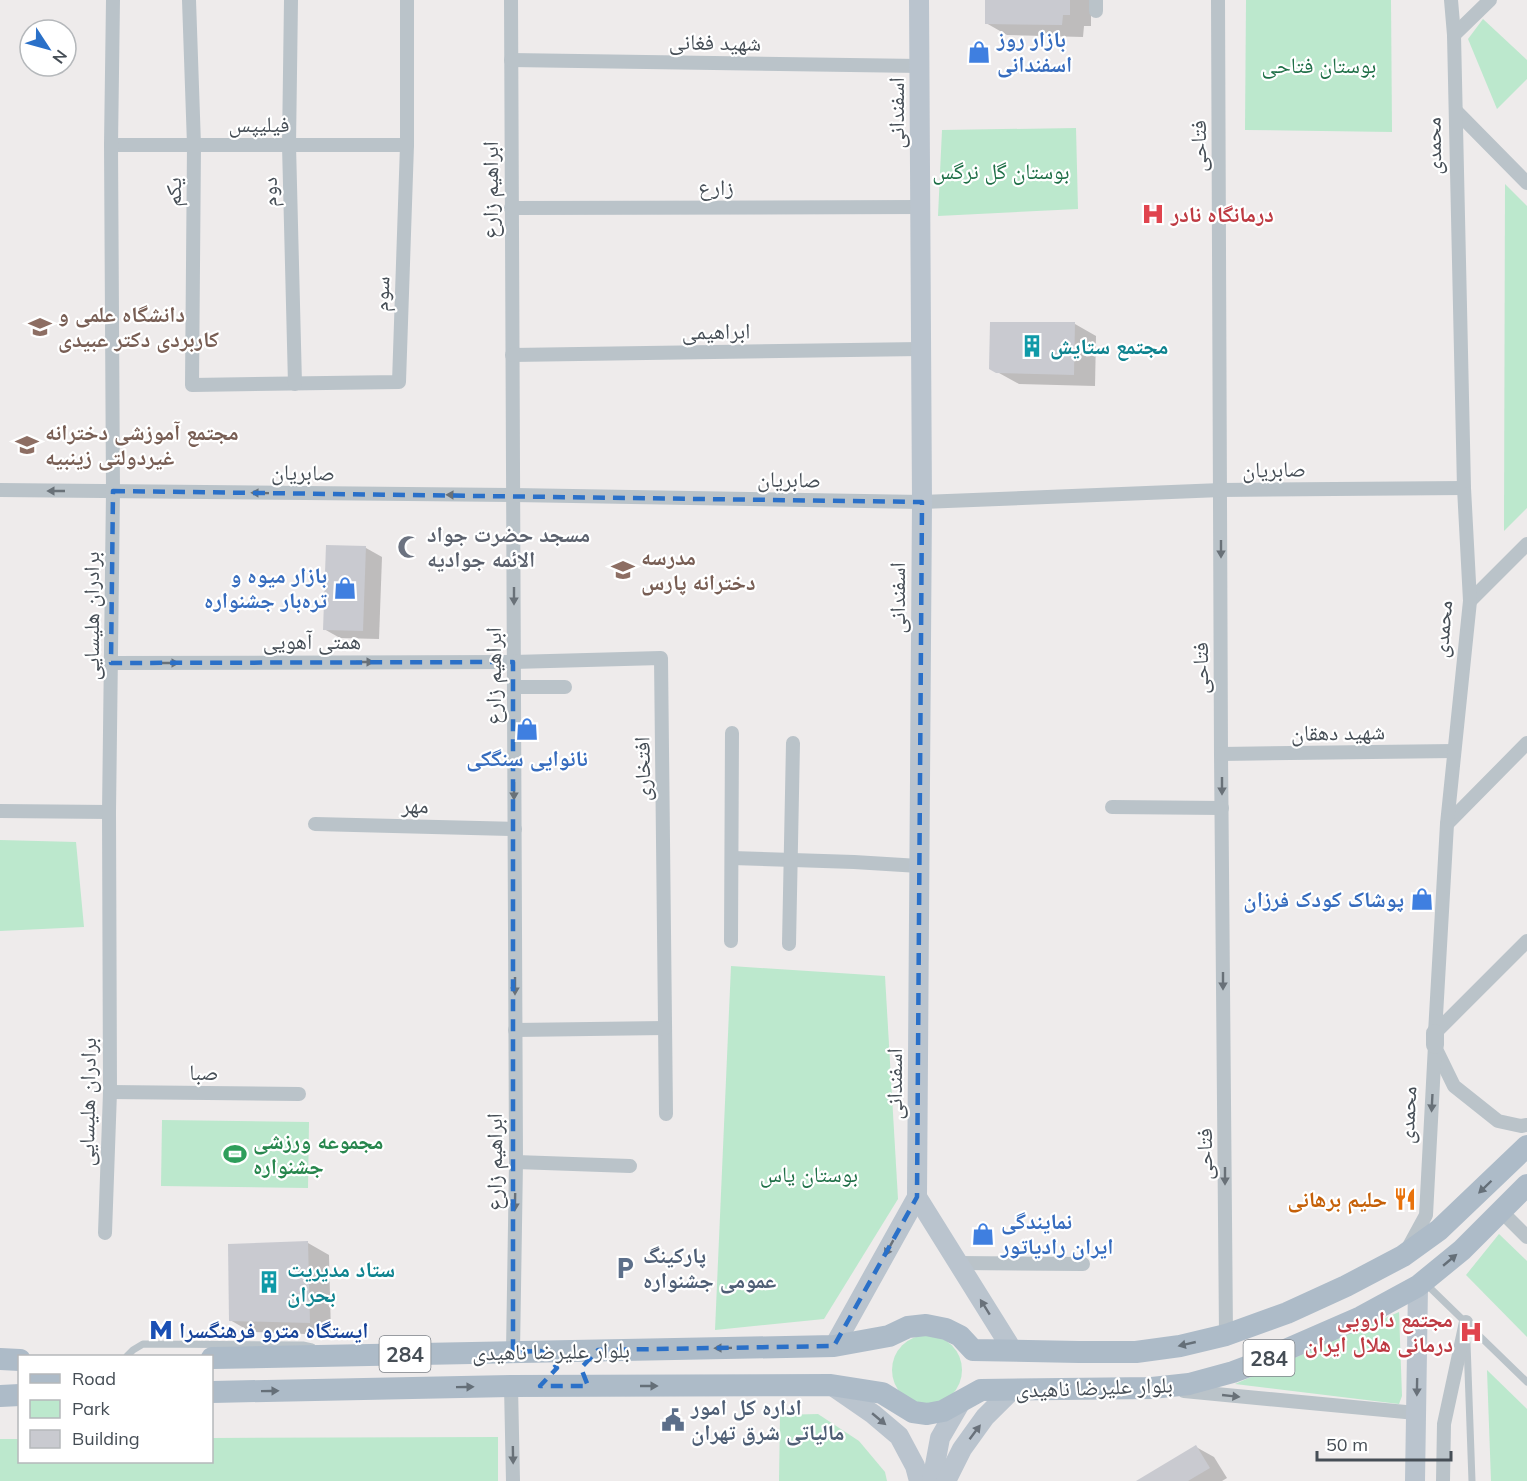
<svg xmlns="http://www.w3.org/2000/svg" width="1527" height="1481" viewBox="0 0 1527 1481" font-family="Mulish,'Noto Naskh Arabic',sans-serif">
<rect width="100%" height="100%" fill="#eeebeb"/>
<g fill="#bce8cd">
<path d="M1246,0H1391L1392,132L1245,130Z"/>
<path d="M1483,19L1527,60V79L1497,109L1468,39Z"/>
<path d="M1076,128L1078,209L938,216L942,130Z"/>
<path d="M1505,184L1527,206V508L1504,531Z"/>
<path d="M0,840L76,842L84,927L0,931Z"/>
<path d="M731,966L885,976L898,1199L824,1319L715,1330Z"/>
<path d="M162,1120L309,1122L308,1188L161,1186Z"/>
<path d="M1499,1234L1527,1261V1337L1466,1275Z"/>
<path d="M1399,1312L1402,1396L1399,1404L1235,1384Z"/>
<circle cx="927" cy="1370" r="35"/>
<path d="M1487,1370L1527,1409V1481H1491Z"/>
<path d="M818,1414L859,1441L885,1472L887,1481H779L780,1415Z"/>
<path d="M498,1437V1481H0V1439H19L20,1462H212V1438Z"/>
</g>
<g fill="#0003">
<path d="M987,0H1091V26H1084L1083,37L1007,35L986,23Z"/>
<path d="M1075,324L1096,336L1095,386L1019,384L990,368Z"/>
<path d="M328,547L366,548L382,557L379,639L340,638L324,629Z"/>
<path d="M308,1243L329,1255L331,1335L251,1332L230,1320Z"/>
<path d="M1196,1447L1214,1457L1227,1478L1222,1481H1139Z"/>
</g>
<g fill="#c9cad0">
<path d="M985,0H1070V15H1063L1062,25L985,24Z"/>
<path d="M990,322H1075L1074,375L996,373L989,369Z"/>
<path d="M326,545L366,546L363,631L323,630Z"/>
<path d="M308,1241L310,1323L229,1321L228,1244Z"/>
<path d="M1196,1445L1210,1468L1188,1481H1136Z"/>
</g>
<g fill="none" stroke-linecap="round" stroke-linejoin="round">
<g stroke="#bac3c9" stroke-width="7">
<path d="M1425,1283L1527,1382"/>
<path d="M1467,1343L1472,1481"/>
<path d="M127,1356L133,1350L143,1344L303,1345L312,1347"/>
</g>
<g stroke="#bac3c9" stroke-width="14">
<path d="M189,0L194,145L192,385L399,382L407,145V0"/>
<path d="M291,0L289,145L295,384"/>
<path d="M511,0L516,1162L513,1352"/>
<path d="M1218,0L1221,754L1226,1335"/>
<path d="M1096,11V0"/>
<path d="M1454,35L1490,0"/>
<path d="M511,60L920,66"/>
<path d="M1456,111L1527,183"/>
<path d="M111,145H407"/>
<path d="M511,208L920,207"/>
<path d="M512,355L921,349"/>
<path d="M0,490L514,495L922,502L1221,490L1464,488"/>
<path d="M1470,601L1527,544"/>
<path d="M111,663L513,662L661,658L666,1114"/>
<path d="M514,687H565"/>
<path d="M1221,754L1454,751"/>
<path d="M1112,807L1222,808"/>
<path d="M0,811L109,812"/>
<path d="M315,824L515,829"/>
<path d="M1447,824L1527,743"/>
<path d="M732,858L854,862L919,866"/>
<path d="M731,941L732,733"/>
<path d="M789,944L793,743"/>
<path d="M515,1030L665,1028"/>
<path d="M1435,1033L1447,824L1470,601L1464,488L1454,35L1451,0"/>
<path d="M1435,1033L1527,941"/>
<path d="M1435,1047L1454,1086L1498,1121L1521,1126L1527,1125"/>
<path d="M110,1092L299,1094"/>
<path d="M516,1162L630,1166"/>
<path d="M1501,1211L1527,1237"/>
<path d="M105,1233L110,1092L109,812L113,491L111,145L113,0"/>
<path d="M1408,1248L1426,1215L1435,1045"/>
<path d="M958,1263L1083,1264"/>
<path d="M511,1386L513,1481"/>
<path d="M1184,1391L1416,1413"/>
<path d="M1443,1481L1444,1424L1466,1322"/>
</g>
<path stroke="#bac3c9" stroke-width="18" d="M1435,1045V1033"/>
<g stroke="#bac4ce" stroke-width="20">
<path d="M917,1197L1013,1351"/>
<path d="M834,1346L917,1197L922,502L919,0"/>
<path d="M831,1385L873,1414L899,1436L915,1466L919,1481"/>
<path d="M932,1481L940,1438L962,1400"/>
<path d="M946,1481L962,1449L985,1417L1013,1389"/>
<path d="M1415,1481L1418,1286"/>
</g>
<g stroke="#adbbc8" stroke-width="22">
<path d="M212,1358L834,1346L889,1336L908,1327L926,1325L946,1329L960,1336L973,1350L1079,1352H1136L1180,1346L1226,1335L1287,1313L1346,1286L1403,1256L1439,1230L1527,1146"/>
<path d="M0,1359L20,1360"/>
<path d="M212,1392L511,1386L831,1385L882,1393L913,1412L927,1414L943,1411L981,1390L1152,1388L1189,1384L1233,1372L1249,1366L1361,1317L1418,1286L1462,1250L1527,1185"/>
<path d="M0,1396L20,1395"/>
</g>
</g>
<defs><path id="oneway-solid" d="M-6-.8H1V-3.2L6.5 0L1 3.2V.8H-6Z" transform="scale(1.5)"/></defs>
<g fill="#697178">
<use href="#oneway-solid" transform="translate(56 491) rotate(-180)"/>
<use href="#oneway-solid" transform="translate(260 493) rotate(-179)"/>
<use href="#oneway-solid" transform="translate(455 495) rotate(-179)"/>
<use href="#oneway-solid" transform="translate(1221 549) rotate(90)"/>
<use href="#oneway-solid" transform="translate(514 596) rotate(90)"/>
<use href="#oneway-solid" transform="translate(365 662)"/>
<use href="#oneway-solid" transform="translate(170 663)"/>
<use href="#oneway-solid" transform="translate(1222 786) rotate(90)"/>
<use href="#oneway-solid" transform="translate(514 791) rotate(90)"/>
<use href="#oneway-solid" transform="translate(1223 981) rotate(90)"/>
<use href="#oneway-solid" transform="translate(515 986) rotate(90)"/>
<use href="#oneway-solid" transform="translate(1432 1103) rotate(93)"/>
<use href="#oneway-solid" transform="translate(1225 1176) rotate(90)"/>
<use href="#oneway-solid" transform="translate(515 1202) rotate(91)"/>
<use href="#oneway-solid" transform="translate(1231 1396) rotate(6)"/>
<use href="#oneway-solid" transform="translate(513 1455) rotate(89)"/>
</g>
<g fill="#656f78">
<use href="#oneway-solid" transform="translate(1485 1187) rotate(136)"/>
<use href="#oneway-solid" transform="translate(1450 1260) rotate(-40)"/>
<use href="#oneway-solid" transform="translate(1187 1344) rotate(167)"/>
<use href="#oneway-solid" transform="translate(723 1348) rotate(179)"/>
<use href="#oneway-solid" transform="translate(649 1386)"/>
<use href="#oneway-solid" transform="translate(465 1387) rotate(-1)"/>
<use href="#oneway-solid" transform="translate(270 1391) rotate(-1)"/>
</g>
<g fill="#69717a">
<use href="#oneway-solid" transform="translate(889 1248) rotate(119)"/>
<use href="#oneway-solid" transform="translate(985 1307) rotate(-122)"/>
<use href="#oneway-solid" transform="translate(1417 1387) rotate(91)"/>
<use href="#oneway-solid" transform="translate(879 1419) rotate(40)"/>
<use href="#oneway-solid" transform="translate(975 1432) rotate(-53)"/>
</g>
<path fill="none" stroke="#2a70c8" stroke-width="4.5" stroke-dasharray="12 8" stroke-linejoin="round" d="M113,491L922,502L917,1197L834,1346L598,1350L581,1368L588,1386H540L557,1368L549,1357L541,1351L513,1352V662L111,663Z"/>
<defs>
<g id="shop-bare" transform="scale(1.8)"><path d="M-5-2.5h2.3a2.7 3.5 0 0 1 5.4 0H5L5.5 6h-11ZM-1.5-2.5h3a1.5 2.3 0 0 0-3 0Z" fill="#3f7fe0" stroke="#fff" stroke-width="2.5" paint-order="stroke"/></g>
<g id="hospital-bare" transform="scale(1.8)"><path d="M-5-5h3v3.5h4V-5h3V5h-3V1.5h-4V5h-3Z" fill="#e0444e" stroke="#fff" stroke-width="2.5" paint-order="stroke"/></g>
<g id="school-bare" transform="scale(1.8)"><path d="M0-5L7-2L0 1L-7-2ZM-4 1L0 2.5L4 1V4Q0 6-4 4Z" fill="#8d6e63" stroke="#fff" stroke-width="2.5" paint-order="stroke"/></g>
<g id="building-bare" transform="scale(1.8)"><path d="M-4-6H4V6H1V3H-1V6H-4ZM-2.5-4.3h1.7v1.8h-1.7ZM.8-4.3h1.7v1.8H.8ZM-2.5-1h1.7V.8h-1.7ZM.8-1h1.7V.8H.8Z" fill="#0f9aa8" stroke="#fff" stroke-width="2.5" paint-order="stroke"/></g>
<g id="mosque-bare" transform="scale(1.8)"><path d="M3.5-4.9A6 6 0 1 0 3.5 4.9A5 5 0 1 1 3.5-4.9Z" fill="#6b7280" stroke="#fff" stroke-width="2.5" paint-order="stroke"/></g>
<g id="stadium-bare" transform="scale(1.8)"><path d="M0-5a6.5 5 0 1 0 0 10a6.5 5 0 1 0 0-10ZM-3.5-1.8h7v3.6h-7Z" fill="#2e9e5b" stroke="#fff" stroke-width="2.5" paint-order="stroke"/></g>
<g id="restaurant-bare" transform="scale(1.8)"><path d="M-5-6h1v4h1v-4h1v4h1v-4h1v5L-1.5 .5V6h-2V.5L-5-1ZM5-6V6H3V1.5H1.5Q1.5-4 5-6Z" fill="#e8710a" stroke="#fff" stroke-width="2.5" paint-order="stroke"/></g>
<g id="parking-bare" transform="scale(1.8)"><path d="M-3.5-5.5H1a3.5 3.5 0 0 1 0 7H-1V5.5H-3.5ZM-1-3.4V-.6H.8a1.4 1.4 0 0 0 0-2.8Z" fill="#5c6f8a" stroke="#fff" stroke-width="2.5" paint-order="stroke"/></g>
<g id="metro-bare" transform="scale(1.8)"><path d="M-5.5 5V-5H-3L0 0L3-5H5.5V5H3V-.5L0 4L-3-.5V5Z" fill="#1a4fb4" stroke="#fff" stroke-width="2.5" paint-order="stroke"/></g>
<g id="civic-bare" transform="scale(1.8)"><path d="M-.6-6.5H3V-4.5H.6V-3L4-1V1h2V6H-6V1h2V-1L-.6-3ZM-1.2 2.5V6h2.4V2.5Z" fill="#5c6f8a" stroke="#fff" stroke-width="2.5" paint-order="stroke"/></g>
</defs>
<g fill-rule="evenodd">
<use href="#shop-bare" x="979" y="52"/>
<use href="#hospital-bare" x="1153" y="214"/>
<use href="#school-bare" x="40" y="327"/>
<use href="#building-bare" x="1032" y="346"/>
<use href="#school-bare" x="27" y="445"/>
<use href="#mosque-bare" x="409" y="547"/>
<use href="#school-bare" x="623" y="570"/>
<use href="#shop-bare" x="345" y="588"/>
<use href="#shop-bare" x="527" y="729"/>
<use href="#shop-bare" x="1422" y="899"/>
<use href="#stadium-bare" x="235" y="1154"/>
<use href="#restaurant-bare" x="1405" y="1199"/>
<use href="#shop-bare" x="983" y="1234"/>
<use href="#parking-bare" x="625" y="1268"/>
<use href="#building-bare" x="269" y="1282"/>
<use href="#metro-bare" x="161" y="1330"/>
<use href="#hospital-bare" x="1471" y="1332"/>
<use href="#civic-bare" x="673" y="1420"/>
</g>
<g text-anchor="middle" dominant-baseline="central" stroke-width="4.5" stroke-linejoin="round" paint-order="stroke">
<g fill="#fff" stroke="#7e8389" stroke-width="1.5">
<rect x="379.5" y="1336" width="51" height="36" rx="4.5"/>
<rect x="1243.5" y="1340" width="51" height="36" rx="4.5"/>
</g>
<g font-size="21" font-weight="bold" fill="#464e56">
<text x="405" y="1354">284</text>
<text x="1269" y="1358">284</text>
</g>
<g font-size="22" font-weight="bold" fill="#366cbe" stroke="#fff" text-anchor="start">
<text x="997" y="39">بازار روز<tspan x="997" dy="25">اسفندانی</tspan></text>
<text x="327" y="575" text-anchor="end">بازار میوه و<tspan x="327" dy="25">تره‌بار جشنواره</tspan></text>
<text x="527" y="758" text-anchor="middle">نانوایی سنگکی</text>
<text x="1404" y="899" text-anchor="end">پوشاک کودک فرزان</text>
<text x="1001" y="1221">نمایندگی<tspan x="1001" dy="25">ایران رادیاتور</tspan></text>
</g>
<g font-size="22" fill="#464e56" stroke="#fff">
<text transform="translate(715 42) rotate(1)">شهید فغانی</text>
<text transform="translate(896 113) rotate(-90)">اسفندانی</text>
<text x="259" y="124">فیلیپس</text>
<text transform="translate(1198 146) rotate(-90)">فتاحی</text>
<text transform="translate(1433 146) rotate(-91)">محمدی</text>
<text x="716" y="187">زارع</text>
<text transform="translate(490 190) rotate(-90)">ابراهیم زارع</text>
<text transform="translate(173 192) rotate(-89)">یکم</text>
<text transform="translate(269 192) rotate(-91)">دوم</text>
<text transform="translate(381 294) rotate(-88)">سوم</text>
<text transform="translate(716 331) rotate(-1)">ابراهیمی</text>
<text transform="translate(1274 469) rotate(-1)">صابریان</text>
<text transform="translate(303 472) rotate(1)">صابریان</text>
<text transform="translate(789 479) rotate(1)">صابریان</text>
<text transform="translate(897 598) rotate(-90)">اسفندانی</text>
<text transform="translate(91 616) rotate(-90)">برادران هلیسایی</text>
<text transform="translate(1442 629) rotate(-85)">محمدی</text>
<text x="312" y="641">همتی آهویی</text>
<text transform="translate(1200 668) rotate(-90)">فتاحی</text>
<text transform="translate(493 676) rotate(-90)">ابراهیم زارع</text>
<text transform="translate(1338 732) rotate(-1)">شهید دهقان</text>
<text transform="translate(642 769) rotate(-91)">افتخاری</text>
<text transform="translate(415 805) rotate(1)">مهر</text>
<text x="204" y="1072">صبا</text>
<text transform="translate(894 1084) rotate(-90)">اسفندانی</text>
<text transform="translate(87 1102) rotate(-89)">برادران هلیسایی</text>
<text transform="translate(1407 1115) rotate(-87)">محمدی</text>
<text transform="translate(1204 1154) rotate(-90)">فتاحی</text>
<text transform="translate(494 1162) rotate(-90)">ابراهیم زارع</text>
<text transform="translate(551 1351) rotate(-1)">بلوار علیرضا ناهیدی</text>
<text transform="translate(1094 1387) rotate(-2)">بلوار علیرضا ناهیدی</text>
</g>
<g font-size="22" fill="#1f6f47" stroke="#fff">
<text x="1319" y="65">بوستان فتاحی</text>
<text x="1001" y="171">بوستان گل نرگس</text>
<text x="809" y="1174">بوستان یاس</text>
</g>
<g font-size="22" font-weight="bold" fill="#be3a42" stroke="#fff" text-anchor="start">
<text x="1171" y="214">درمانگاه نادر</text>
<text x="1453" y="1319" text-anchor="end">مجتمع دارویی<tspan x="1453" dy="25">درمانی هلال ایران</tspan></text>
</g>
<g font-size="22" font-weight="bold" fill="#785e54" stroke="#fff" text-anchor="start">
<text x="58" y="314">دانشگاه علمی و<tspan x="58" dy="25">کاربردی دکتر عبیدی</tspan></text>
<text x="45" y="432">مجتمع آموزشی دخترانه<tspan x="45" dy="25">غیردولتی زینبیه</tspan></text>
<text x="641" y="557">مدرسه<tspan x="641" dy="25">دخترانه پارس</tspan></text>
</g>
<g font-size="22" font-weight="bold" fill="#0d838f" stroke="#fff" text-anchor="start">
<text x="1050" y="346">مجتمع ستایش</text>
<text x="287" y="1269">ستاد مدیریت<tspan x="287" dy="25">بحران</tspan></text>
</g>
<g font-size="22" font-weight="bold" fill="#5b616d" stroke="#fff" text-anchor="start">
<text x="427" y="534">مسجد حضرت جواد<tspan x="427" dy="25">الائمه جوادیه</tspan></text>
</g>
<g font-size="22" font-weight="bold" fill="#27864d" stroke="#fff" text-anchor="start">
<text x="253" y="1141">مجموعه ورزشی<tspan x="253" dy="25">جشنواره</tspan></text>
</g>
<g font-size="22" font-weight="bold" fill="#c56008" stroke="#fff" text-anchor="end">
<text x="1387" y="1199">حلیم برهانی</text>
</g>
<g font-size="22" font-weight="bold" fill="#4e5e75" stroke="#fff" text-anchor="start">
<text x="643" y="1255">پارکینگ<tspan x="643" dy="25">عمومی جشنواره</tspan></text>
<text x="691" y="1407">اداره کل امور<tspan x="691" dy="25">مالیاتی شرق تهران</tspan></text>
</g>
<g font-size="22" font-weight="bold" fill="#164399" stroke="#fff" text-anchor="start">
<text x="179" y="1330">ایستگاه مترو فرهنگسرا</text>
</g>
</g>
<rect x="18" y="1355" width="195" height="108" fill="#ffffff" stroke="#b5b8bb" stroke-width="1.5"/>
<rect x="30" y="1374" width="30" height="9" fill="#adbbc8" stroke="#b5b8bb" stroke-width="1.5"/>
<text x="72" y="1385" font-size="18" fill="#464e56">Road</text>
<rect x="30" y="1400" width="30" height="18" fill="#bce8cd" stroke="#b5b8bb" stroke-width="1.5"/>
<text x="72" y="1415" font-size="18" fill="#464e56">Park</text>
<rect x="30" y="1430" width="30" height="18" fill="#c9cad0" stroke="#b5b8bb" stroke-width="1.5"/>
<text x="72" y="1445" font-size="18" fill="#464e56">Building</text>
<g transform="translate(48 48) rotate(126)"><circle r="28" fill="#ffffff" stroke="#b5b8bb" stroke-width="1.5"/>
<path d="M0-4.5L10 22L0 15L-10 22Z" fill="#2a70c8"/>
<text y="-9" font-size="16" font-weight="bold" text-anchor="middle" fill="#464e56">N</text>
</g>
<path d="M1317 1451v9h134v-9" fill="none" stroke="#464e56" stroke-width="3"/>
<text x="1326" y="1451" font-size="18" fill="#464e56" stroke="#ffffff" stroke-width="4.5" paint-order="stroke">50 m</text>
</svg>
